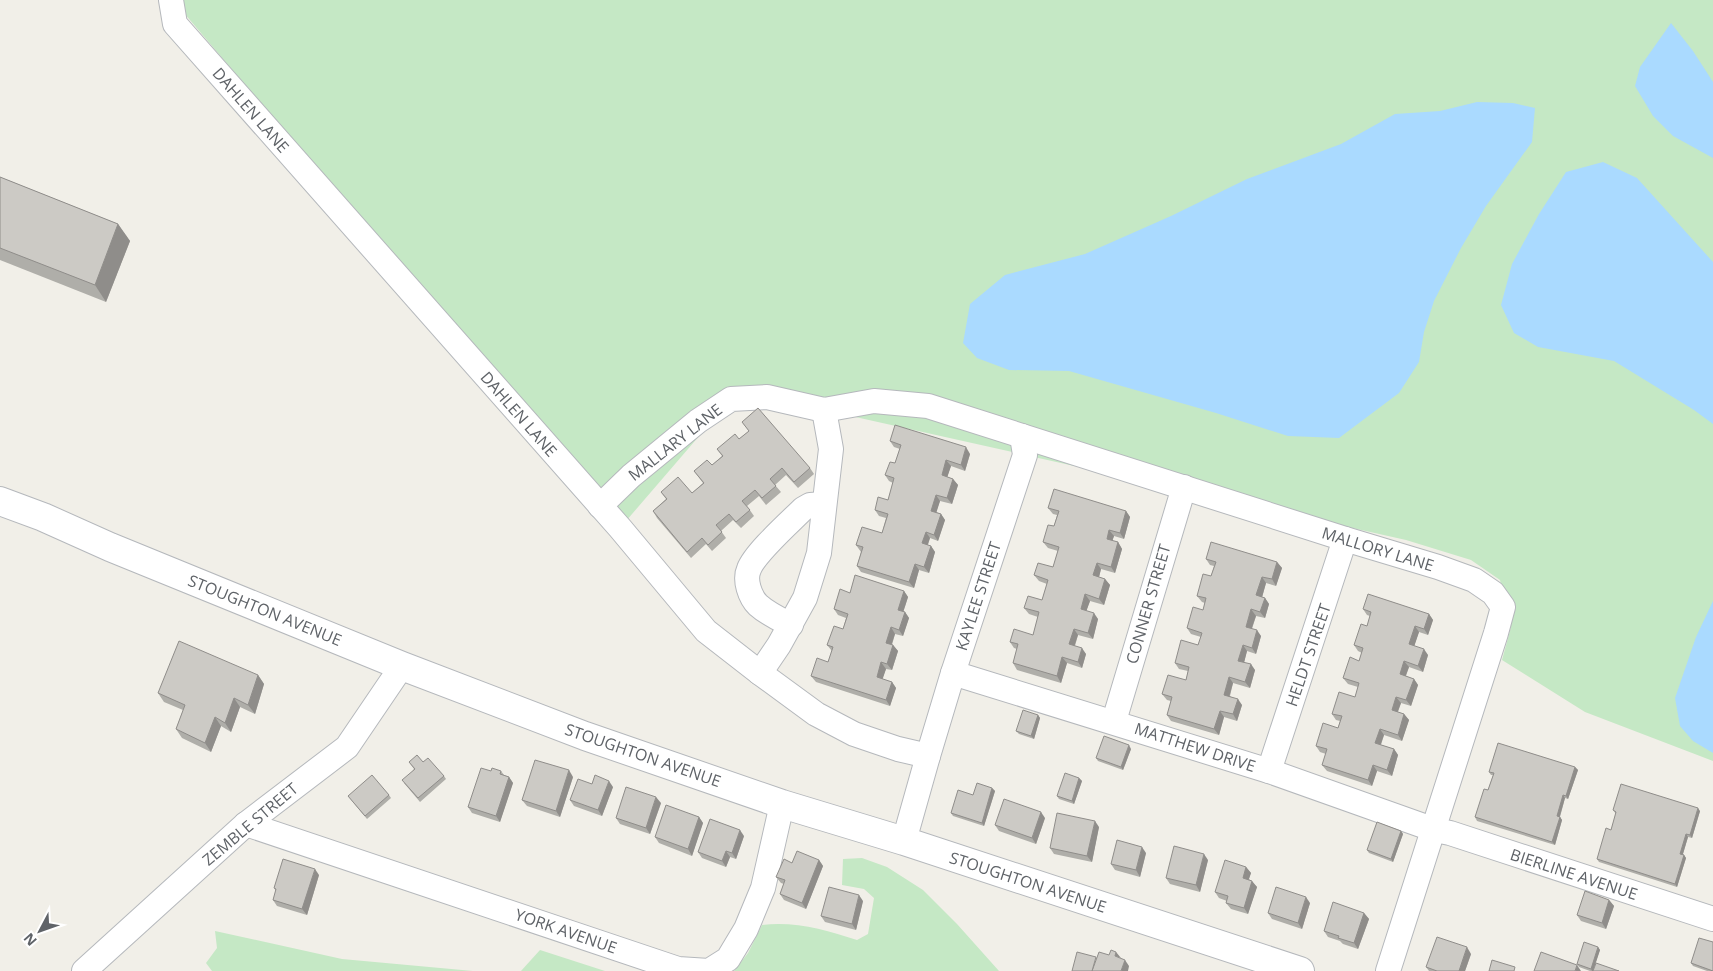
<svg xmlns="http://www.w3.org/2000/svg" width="1713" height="971" viewBox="0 0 1713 971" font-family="'Open Sans',sans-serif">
<rect width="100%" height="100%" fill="#f1efe8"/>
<g fill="#c5e8c5">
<path d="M173,0H1713V761L1585,712L1502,660L1511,627L1500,580L1471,560L1406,540L824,410L731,399L620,528Z"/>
<path d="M862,858L887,867L923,890L957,924L999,971H734L748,953L762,925C795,921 826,930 857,940L868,934L874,898L864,889L842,885L843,859Z"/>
<path d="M215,931L342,959L473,971H212L206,963L217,948Z"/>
<path d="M540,950L605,971H521Z"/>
</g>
<g fill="#aadaff">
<path d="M1671,23L1693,51L1713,82V158L1673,136L1653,116L1635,86L1640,67Z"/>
<path d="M1477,102L1513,103L1535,108L1532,142L1486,206L1461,248L1434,301L1424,332L1419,362L1399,393L1339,438L1288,436L1216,413L1069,371L1009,370L977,358L963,343L970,304L1005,275L1085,254L1171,216L1247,179L1341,144L1395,114L1440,111Z"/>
<path d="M1603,162L1637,178L1713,262V424L1694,410L1614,361L1538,347L1514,333L1501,305L1512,264L1539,214L1566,172Z"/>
<path d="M1713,601V753L1693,741L1680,726L1675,698L1696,637Z"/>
</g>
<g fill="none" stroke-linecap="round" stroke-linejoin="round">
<g stroke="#b5b8bc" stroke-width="26">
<g id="minor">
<path d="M171,0L175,24L620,528L706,631L760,673L816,714L854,734L898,749L928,756"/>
<path d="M600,506L631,476L698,421L731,399L767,397L824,410L874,401L928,406L1345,539L1438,567L1474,580L1493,593L1503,607L1496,633L1388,971"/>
<path d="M791,625C779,619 768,614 758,605C750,597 744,580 749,569C755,553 790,522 803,509L810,505L824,504"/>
<path d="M760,673L779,645L805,598L819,553L831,449L824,410"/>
<path d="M953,673L1269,771L1435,830L1450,833L1713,919"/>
<path d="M1114,721L1184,487"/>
<path d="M1269,771L1345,539"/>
<path d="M246,824L678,969L709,971L728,959L746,929L763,888L782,804"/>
<path d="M904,841L928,756L953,673L1025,455L1022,436"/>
<path d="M84,971L246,824L347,747L402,666"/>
</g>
</g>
<g stroke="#b5b8bc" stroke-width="30">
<path id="tertiary" d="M0,501L43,517L110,547L402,666L585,736L782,804L904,841L1300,971"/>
</g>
<use href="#minor" stroke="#fff" stroke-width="24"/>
<use href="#tertiary" stroke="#fff" stroke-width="28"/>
</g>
<g fill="#afaea9">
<path d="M0,177L118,224L130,241L106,302L0,260Z"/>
<path d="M742,422L810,468L814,474L798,488L786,475L775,485L781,492L766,505L759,496L747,506L754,516L741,528L733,520L721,531L726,538L712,551L706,544L691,558L657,518L653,511L666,499L661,492L692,493L703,483L694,471L712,465L722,456L717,449L739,439L749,431Z"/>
<path d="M890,441L970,454L965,471L951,466L947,477L953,479L958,485L952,504L940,501L936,512L941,514L945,520L938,541L930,538L928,545L931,546L935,552L929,573L919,570L914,588L861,572L857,566L861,552L856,545L882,533L886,518L879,516L875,510L888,500L893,483L889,481L885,475L895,463L900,449L894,447Z"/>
<path d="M1048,508L1126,511L1130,517L1124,539L1114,536L1112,541L1118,542L1122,549L1115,573L1101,569L1099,577L1105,579L1110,585L1104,605L1090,601L1086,611L1098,619L1093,639L1078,635L1075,646L1086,654L1082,668L1067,663L1061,683L1017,670L1013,663L1017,649L1014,648L1010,642L1033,635L1038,617L1029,614L1024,608L1042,600L1047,584L1039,581L1034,575L1053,567L1058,551L1048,548L1043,542L1054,526L1057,515L1053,514Z"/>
<path d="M1206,559L1277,562L1282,568L1276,586L1266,583L1262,597L1265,598L1269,604L1265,618L1256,616L1252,629L1261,636L1256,654L1247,651L1244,662L1255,670L1250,688L1233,683L1230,696L1242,705L1237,721L1224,717L1219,735L1171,721L1167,715L1171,701L1167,700L1162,694L1186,680L1188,671L1179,669L1175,663L1198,645L1201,637L1191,634L1187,628L1203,610L1205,603L1202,602L1197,596L1211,576L1214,566L1210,565Z"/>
<path d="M904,591L908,597L903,612H905L909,618L903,636L895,634L892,645H893L898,651L892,670L886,669L882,679L892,682L896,688L890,706L816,682L811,676L828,662L832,651L827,645L843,629L846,618L838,615L834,609L850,593Z"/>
<path d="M1363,609L1429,614L1433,620L1428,635L1419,632L1414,646L1428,655L1423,672L1409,667L1406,676L1414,679L1418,685L1411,706L1401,703L1398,712L1404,714L1409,720L1402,741L1384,735L1381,745L1394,749L1398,755L1392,776L1377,771L1372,786L1327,771L1322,765L1326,754L1320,752L1316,746L1338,728L1340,721L1336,720L1332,714L1355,697L1358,687L1348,684L1343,678L1359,661L1362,653L1358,651L1354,645L1367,626L1370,616L1367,615Z"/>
<path d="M258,675L264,684L255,714L240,707L231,732L221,726L211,752L182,738L176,729L183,710L164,702L158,693Z"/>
<path d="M1038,715L1040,718L1034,739L1019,734L1016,731Z"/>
<path d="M1131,749L1123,770L1098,761L1096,758Z"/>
<path d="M409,762H423L444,776L446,779L420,802L404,783L414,769Z"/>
<path d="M1575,767L1578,770L1568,799L1565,798L1560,817L1562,820L1555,845L1477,821L1475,817L1488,790L1493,775H1491L1489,772Z"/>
<path d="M491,771H501L504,775L509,777L513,783L500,822L472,813L468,807Z"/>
<path d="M573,777L560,817L527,806L522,800Z"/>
<path d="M1079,778L1082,781L1074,804L1059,799L1057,796Z"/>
<path d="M592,784L613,787L602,816L574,806L570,800Z"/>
<path d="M992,788L995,791L984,826L953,816L951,813L973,795Z"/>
<path d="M389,795L391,798L367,819L348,796Z"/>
<path d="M661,803L650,834L620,824L616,818Z"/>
<path d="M1613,810L1700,811L1692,838L1688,837L1683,854L1684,855L1686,858L1677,887L1599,862L1597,859L1611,830L1616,814Z"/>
<path d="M699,817L703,823L692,856L659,843L655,837Z"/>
<path d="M1045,818L1036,844L999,831L995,825Z"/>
<path d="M1099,827L1092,862L1054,854L1050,848Z"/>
<path d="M1401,831L1403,834L1393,862L1369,853L1367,850Z"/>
<path d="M744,836L736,859L730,857L726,867L702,858L698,852Z"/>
<path d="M1146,853L1140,877L1115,870L1111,864Z"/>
<path d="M819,860L823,866L806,909L784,900L780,894L784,884L781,883L776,877L792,863Z"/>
<path d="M1208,860L1200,892L1170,884L1166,878Z"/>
<path d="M1246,867L1251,873L1249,879L1257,887L1248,914L1231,909L1226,903L1227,901L1219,898L1215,892Z"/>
<path d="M319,875L307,915L277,906L273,900L276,891L274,888Z"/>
<path d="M1609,900L1614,906L1606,929L1581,921L1577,915Z"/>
<path d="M863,901L856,930L825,922L821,916Z"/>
<path d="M1310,903L1302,929L1272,919L1268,913Z"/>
<path d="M1364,913L1369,919L1358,949L1343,944L1340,941L1328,937L1324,931Z"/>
<path d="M1713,942V971H1707L1693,966L1691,963Z"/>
<path d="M1598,947L1600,950L1593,971H1590L1579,967L1577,964Z"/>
<path d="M1471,954L1465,971H1429L1426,967Z"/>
</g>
<g fill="#8f8d8a">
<path d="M118,224L130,241L106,302L95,285Z"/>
<path d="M966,447L970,454L965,471L961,465Z"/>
<path d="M946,460L951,466L946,481L942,475Z"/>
<path d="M953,479L958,485L952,504L947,498Z"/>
<path d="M936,495L940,501L935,517L931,511Z"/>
<path d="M1126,511L1130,517L1124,539L1120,533Z"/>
<path d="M941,514L945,520L938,541L934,535Z"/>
<path d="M1109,530L1114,536L1111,545L1107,539Z"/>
<path d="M926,532L930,538L926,549L922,543Z"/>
<path d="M1118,542L1122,549L1115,573L1111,567Z"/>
<path d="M931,546L935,552L929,573L924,567Z"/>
<path d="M1277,562L1282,568L1276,586L1272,579Z"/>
<path d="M1097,563L1101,569L1098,581L1093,575Z"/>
<path d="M915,564L919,570L914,588L909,582Z"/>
<path d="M1262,577L1266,583L1261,601L1256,595Z"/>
<path d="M1105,579L1110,585L1104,605L1099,599Z"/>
<path d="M904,591L908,597L902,616L898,610Z"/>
<path d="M1085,594L1090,601L1085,615L1081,609Z"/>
<path d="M1265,598L1269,604L1265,618L1260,612Z"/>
<path d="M1251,609L1256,616L1250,633L1246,627Z"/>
<path d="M905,612L909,618L903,636L899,630Z"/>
<path d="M1094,613L1098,619L1093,639L1088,633Z"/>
<path d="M1429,614L1433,620L1428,635L1424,629Z"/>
<path d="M1415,626L1419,632L1413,650L1409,644Z"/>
<path d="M891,627L895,634L890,649L886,643Z"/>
<path d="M1074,629L1078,635L1073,650L1069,644Z"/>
<path d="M1257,630L1261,636L1256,654L1252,648Z"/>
<path d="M893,645L898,651L892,670L887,664Z"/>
<path d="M1243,645L1247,651L1243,667L1238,661Z"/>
<path d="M1082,648L1086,654L1082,668L1078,662Z"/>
<path d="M1424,649L1428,655L1423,672L1418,666Z"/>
<path d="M1062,657L1067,663L1061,683L1057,676Z"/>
<path d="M1404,661L1409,667L1404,680L1400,674Z"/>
<path d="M881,662L886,669L881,684L877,677Z"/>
<path d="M1251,664L1255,670L1250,688L1245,682Z"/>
<path d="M258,675L264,684L255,714L248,705Z"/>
<path d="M1229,677L1233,683L1228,701L1224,695Z"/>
<path d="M1414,679L1418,685L1411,706L1406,700Z"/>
<path d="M892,682L896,688L890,706L886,700Z"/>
<path d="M1396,697L1401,703L1396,716L1392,710Z"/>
<path d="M234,698L240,707L231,732L225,723Z"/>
<path d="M1238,699L1242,705L1237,721L1233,714Z"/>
<path d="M1220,711L1224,717L1219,735L1214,729Z"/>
<path d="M1404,714L1409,720L1402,741L1398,735Z"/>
<path d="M1038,715L1040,718L1034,739L1031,736Z"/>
<path d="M215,717L221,726L211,752L205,743Z"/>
<path d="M1380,729L1384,735L1379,749L1375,743Z"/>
<path d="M1129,745L1131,749L1123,770L1121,767Z"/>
<path d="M1394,749L1398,755L1392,776L1387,770Z"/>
<path d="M1373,765L1377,771L1372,786L1368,780Z"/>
<path d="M1575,767L1578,770L1568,799L1566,796Z"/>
<path d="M569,770L573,777L560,817L556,811Z"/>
<path d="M509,777L513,783L500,822L496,816Z"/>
<path d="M1079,778L1082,781L1074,804L1072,801Z"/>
<path d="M609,781L613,787L602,816L598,810Z"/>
<path d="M992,788L995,791L984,826L982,823Z"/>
<path d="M1563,795L1565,798L1559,819L1557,816Z"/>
<path d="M656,797L661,803L650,834L646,828Z"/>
<path d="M1698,808L1700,811L1692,838L1690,835Z"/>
<path d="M1041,812L1045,818L1036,844L1032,838Z"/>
<path d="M699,817L703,823L692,856L688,849Z"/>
<path d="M1560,817L1562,820L1555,845L1552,842Z"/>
<path d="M1095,821L1099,827L1092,862L1087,856Z"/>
<path d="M740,830L744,836L736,859L732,853Z"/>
<path d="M1401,831L1403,834L1393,862L1391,859Z"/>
<path d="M1686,834L1688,837L1682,857L1680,854Z"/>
<path d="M1142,847L1146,853L1140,877L1136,870Z"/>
<path d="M726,851L730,857L726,867L722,861Z"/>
<path d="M1204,854L1208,860L1200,892L1196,885Z"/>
<path d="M1684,855L1686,858L1677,887L1675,884Z"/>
<path d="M819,860L823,866L806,909L802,903Z"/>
<path d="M1246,867L1251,873L1247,884L1243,878Z"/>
<path d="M315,869L319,875L307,915L302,909Z"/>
<path d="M1252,881L1257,887L1248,914L1244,908Z"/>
<path d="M859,895L863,901L856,930L852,924Z"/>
<path d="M1306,897L1310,903L1302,929L1298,923Z"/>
<path d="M1609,900L1614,906L1606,929L1602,923Z"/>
<path d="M1364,913L1369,919L1358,949L1354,943Z"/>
<path d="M1467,947L1471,954L1465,971H1459Z"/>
<path d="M1598,947L1600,950L1593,971H1592L1591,969Z"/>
<path d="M1116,952L1121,958L1115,956Z"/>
<path d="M1125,960L1129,966L1128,971H1121Z"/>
<path d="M1577,965L1581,971H1575Z"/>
</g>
<g fill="#cccac5" stroke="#8f8d8a">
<path d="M0,177L118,224L95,285L0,248Z"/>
<path d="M758,408L810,468L794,482L782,468L770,479L776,486L762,498L755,490L742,501L750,510L736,522L729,514L716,525L722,532L708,545L702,538L687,552L653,511L667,499L661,492L678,477L692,493L704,483L694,471L707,460L712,465L723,456L717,449L735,434L739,439L749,431L742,422Z"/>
<path d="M895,425L966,447L961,465L946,460L942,475L953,479L947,498L936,495L931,511L941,514L934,535L926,532L922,543L931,546L924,567L915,564L909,582L857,566L863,547L856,545L862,527L882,533L888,514L875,510L878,497L888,500L894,478L885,475L890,462L895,463L901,445L890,441Z"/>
<path d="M1054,489L1126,511L1120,533L1109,530L1107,539L1118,542L1111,567L1097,563L1093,575L1105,579L1099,599L1085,594L1081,609L1094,613L1088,633L1074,629L1069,644L1082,648L1078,662L1062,657L1057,676L1013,663L1018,644L1010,642L1014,629L1033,635L1039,612L1024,608L1028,596L1042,600L1048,580L1034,575L1038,563L1053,567L1059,547L1043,542L1048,525L1054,526L1059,511L1048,508Z"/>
<path d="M1211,542L1277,562L1272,579L1262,577L1256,595L1265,598L1260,612L1251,609L1246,627L1257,630L1252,648L1243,645L1238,661L1251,664L1245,682L1229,677L1224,695L1238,699L1233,714L1220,711L1214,729L1167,715L1172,697L1162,694L1168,675L1186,680L1189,667L1175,663L1181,640L1198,645L1202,633L1187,628L1193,607L1203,610L1206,598L1197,596L1203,574L1211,576L1216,562L1206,559Z"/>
<path d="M855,575L904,591L898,610L905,612L899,630L891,627L886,643L893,645L887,664L881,662L877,677L892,682L886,700L811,676L817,658L828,662L833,647L827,645L834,626L843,629L848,614L834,609L840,589L850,593Z"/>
<path d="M1368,594L1429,614L1424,629L1415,626L1409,644L1424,649L1418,666L1404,661L1400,674L1414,679L1406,700L1396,697L1392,710L1404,714L1398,735L1380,729L1375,743L1394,749L1387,770L1373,765L1368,780L1322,765L1327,749L1316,746L1323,723L1338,728L1342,716L1332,714L1339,692L1355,697L1359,683L1343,678L1350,657L1359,661L1363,648L1354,645L1361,624L1367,626L1371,612L1363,609Z"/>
<path d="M179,641L258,675L248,705L234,698L225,723L215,717L205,743L176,729L185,705L158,693Z"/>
<path d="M1023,710L1038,715L1031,736L1016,731Z"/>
<path d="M1104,736L1129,745L1121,767L1096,758Z"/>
<path d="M1498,743L1575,767L1566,796L1563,795L1557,816L1560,817L1552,842L1475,817L1484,789L1488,790L1494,773L1489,772Z"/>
<path d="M417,755L423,762L428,758L444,776L418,798L402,780L415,769L409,762Z"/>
<path d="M535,760L569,770L556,811L522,800Z"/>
<path d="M481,768L491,771L492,768L501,771L500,774L509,777L496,816L468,807Z"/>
<path d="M1065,773L1079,778L1072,801L1057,796Z"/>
<path d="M372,775L389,795L365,816L348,796Z"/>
<path d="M595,775L609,781L598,810L570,800L578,779L592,784Z"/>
<path d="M977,783L992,788L982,823L951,813L958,790L973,795Z"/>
<path d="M1621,784L1698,808L1690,835L1686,834L1680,854L1684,855L1675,884L1597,859L1606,828L1611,830L1616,812L1613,810Z"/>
<path d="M626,787L656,797L646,828L616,818Z"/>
<path d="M1004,799L1041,812L1032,838L995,825Z"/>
<path d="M666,805L699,817L688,849L655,837Z"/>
<path d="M1057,813L1095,821L1087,856L1050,848Z"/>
<path d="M710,819L740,830L732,853L726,851L722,861L698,852Z"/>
<path d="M1377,822L1401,831L1391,859L1367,850Z"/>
<path d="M1117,840L1142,847L1136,870L1111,864Z"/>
<path d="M1174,846L1204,854L1196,885L1166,878Z"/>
<path d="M797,851L819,860L802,903L780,894L785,880L776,877L784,859L792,863Z"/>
<path d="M283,859L315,869L302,909L273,900L276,889L274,888Z"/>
<path d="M1225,860L1246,867L1243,878L1252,881L1244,908L1226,903L1228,896L1215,892Z"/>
<path d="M829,887L859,895L852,924L821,916Z"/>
<path d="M1276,887L1306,897L1298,923L1268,913Z"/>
<path d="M1585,891L1609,900L1602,923L1577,915Z"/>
<path d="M1333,902L1364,913L1354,943L1338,938L1339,936L1324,931Z"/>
<path d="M1437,937L1467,947L1459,971H1437L1426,967Z"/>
<path d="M1699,938L1713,942V971L1691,963Z"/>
<path d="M1584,942L1598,947L1591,969L1577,964Z"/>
<path d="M1111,950L1116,952L1115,956L1125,960L1121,971H1092L1099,952L1109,955Z"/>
<path d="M1077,952L1096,957L1092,971H1072Z"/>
<path d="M1541,952L1577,965L1575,971H1534Z"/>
<path d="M1492,960L1515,967L1514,971H1489Z"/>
<path d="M1596,963L1619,971H1593Z"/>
</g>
<g text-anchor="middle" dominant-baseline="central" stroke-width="4" stroke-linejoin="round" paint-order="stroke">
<g font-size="16" fill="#5f6368" stroke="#fff">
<text transform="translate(251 110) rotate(49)">DAHLEN LANE</text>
<text transform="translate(519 414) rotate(49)">DAHLEN LANE</text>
<text transform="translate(675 442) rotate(-38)">MALLARY LANE</text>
<text transform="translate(1378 549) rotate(17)">MALLORY LANE</text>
<text transform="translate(978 596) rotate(-72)">KAYLEE STREET</text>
<text transform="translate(1148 604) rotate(-74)">CONNER STREET</text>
<text transform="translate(265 610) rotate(22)">STOUGHTON AVENUE</text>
<text transform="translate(1308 655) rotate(-71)">HELDT STREET</text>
<text transform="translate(1195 747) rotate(18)">MATTHEW DRIVE</text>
<text transform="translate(643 755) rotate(19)">STOUGHTON AVENUE</text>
<text transform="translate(250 824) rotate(-40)">ZEMBLE STREET</text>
<text transform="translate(1574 874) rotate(18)">BIERLINE AVENUE</text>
<text transform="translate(1028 882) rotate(18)">STOUGHTON AVENUE</text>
<text transform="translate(566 931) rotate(19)">YORK AVENUE</text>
</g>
</g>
<g transform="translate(40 931) rotate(229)" stroke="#ffffff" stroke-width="4" paint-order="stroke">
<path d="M0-4L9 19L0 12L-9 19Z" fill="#5f6368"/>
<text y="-8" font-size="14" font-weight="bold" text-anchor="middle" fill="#5f6368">N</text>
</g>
</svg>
